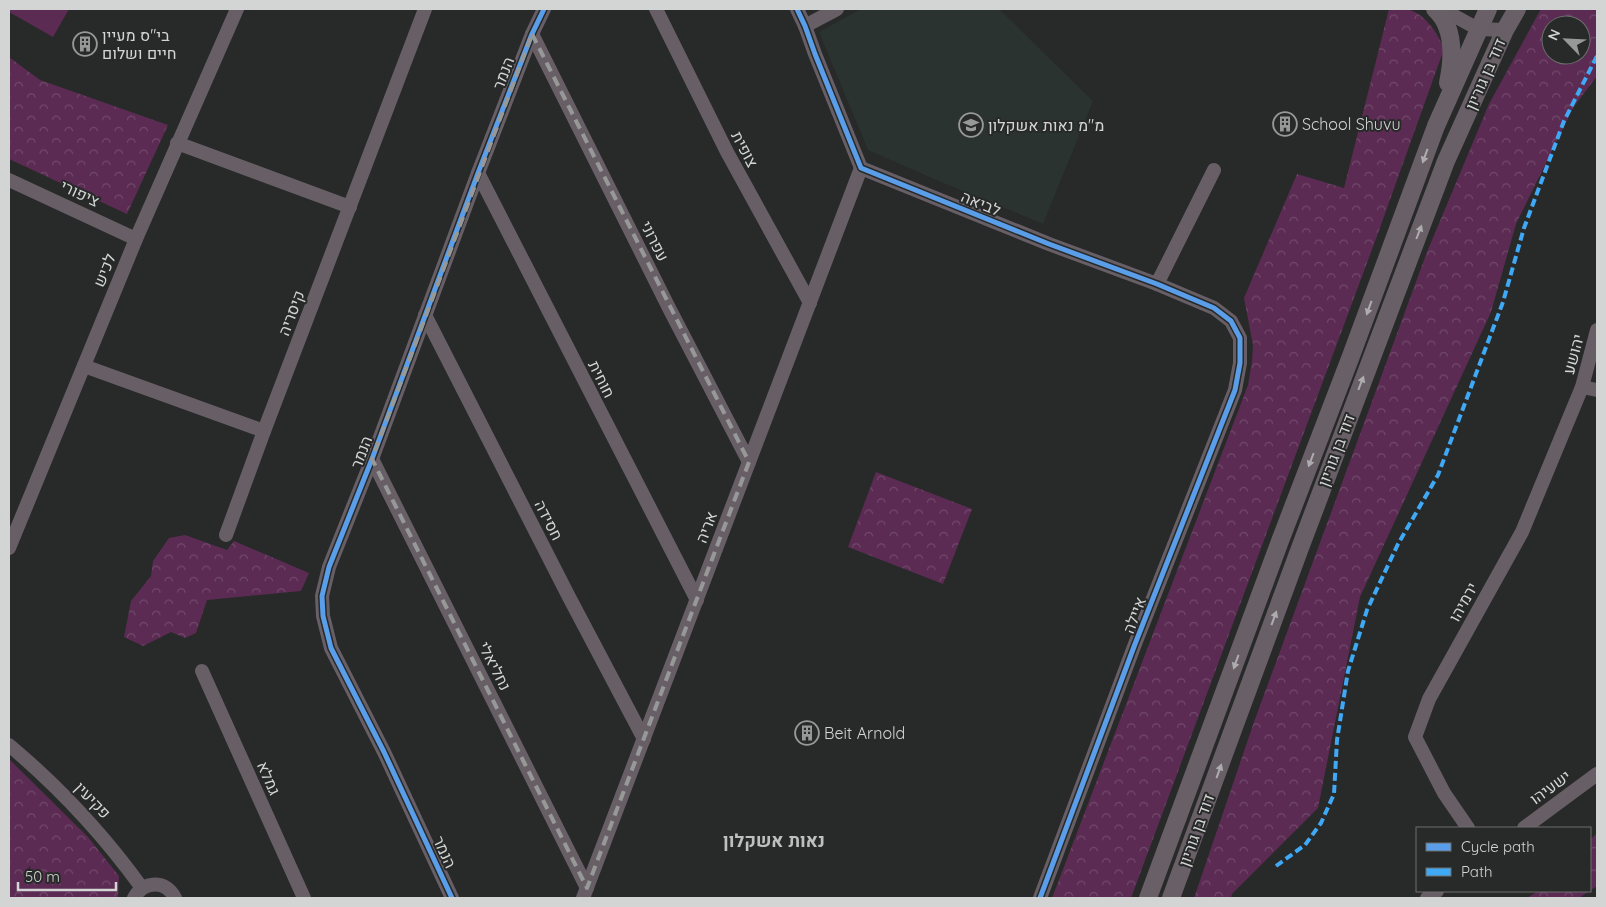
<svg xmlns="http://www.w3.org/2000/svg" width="1606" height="907" viewBox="0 0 1606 907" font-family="Quicksand,Heebo,sans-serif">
<defs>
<pattern id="park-crowns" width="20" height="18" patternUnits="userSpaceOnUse" patternTransform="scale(1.25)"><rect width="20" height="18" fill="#5b2b53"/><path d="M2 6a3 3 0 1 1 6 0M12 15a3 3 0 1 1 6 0" fill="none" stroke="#72496b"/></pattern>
</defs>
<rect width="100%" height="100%" fill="#282929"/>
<path fill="#2b3330" d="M861,9H999L1093,101L1043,224L934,179L868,150L819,32Z"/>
<path fill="#5b2b53" d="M9,9H69L53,37L9,12Z"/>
<g fill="url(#park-crowns)" fill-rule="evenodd">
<path d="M1389,9C1395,9 1401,8 1406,9C1424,12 1438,33 1444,49L1377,236L1131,898H1052L1248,385L1252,361L1253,345L1244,298L1297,174L1344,188Z"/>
<path d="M1541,9H1597V76L1573,108L1516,224L1491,312L1360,597L1318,808L1232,894L1231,898H1194L1254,722L1427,252L1489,104ZM1551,25H1581V55H1551Z"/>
<path d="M9,57L40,80L168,125L127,214L9,159Z"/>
<path d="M876,472L972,509L943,584L848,547Z"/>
<path d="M185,535L227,550L234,541L309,573L301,591L207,600L196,633L185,638L171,632L143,646L124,637L131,601L151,576L153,561L169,538Z"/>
<path d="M9,759L88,837L119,876L118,898H9Z"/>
<path d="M1597,833V886L1579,898H1527L1538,891H1590V840Z"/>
</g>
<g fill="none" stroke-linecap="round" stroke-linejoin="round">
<g stroke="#685f66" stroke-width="14">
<path d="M656,9L727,152L810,303"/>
<path d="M797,9L805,26L815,54L861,168L1049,244L1157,284L1214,308L1231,321L1240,338V363L1235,390L1135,644L1040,898"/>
<path d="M1442,9L1478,29L1505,30"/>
<path d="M805,26L837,9"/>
<path d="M532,34L669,308L749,462"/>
<path d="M177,143L350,207"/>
<path d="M478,173L697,600"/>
<path d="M9,180L136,239"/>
<path d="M1157,284L1214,170"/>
<path d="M425,315L569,597L644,739"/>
<path d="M84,366L264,431"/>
<path d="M1582,387L1597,390"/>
<path d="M372,459L587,888"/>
<path d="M226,535L264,431L425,9"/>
<path d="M9,548L136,239L237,9"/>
<path d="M202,671L304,898"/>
<path d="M9,745C59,787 103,834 142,888"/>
<path d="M1468,828L1444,793L1415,737L1429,699L1522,532L1582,387L1597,330"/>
<path d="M1524,828L1597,774"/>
<path d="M134,898C143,881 166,879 175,898"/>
<path d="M452,898L384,752L331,648L323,616L322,596L329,567L372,459L478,173L532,34L544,9"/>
<path d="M583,898L861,168"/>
<path d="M1427,898L1437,891"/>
</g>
<g stroke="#695f67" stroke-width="18">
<path d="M1435,9C1455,27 1453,59 1448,83"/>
<path d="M1148,898L1280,541L1351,356L1436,126L1488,9"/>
<path d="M1171,898L1300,548L1446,161L1505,30L1517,9"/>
</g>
<path stroke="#3fa9f5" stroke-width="4" stroke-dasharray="8 4" stroke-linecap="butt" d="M1276,866L1305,845L1321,823L1334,794L1337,740L1348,671L1367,610L1398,544L1438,475L1503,302L1524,228L1564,121L1597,56"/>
<g stroke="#272a29" stroke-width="8">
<g id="cycleway">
<path d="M797,9L805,26L815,54L861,168L1049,244L1157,284L1214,308L1231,321L1240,338V363L1235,390L1135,644L1040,898"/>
<path d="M452,898L384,752L331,648L323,616L322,596L329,567L372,459L478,173L532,34L544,9"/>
</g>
</g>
<use href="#cycleway" stroke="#5a9eea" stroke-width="5"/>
</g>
<defs><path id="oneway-solid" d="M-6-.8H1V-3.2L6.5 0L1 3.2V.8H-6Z" transform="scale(1.25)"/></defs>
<g fill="#aeacae">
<use href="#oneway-solid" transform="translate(1425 156) rotate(110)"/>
<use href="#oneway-solid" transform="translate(1419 232) rotate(-69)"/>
<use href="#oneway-solid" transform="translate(1369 308) rotate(110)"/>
<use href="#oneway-solid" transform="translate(1361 383) rotate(-69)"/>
<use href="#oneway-solid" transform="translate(1311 460) rotate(111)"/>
<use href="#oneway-solid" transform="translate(1274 618) rotate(-70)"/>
<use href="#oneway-solid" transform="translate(1236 662) rotate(110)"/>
<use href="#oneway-solid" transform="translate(1219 771) rotate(-70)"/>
</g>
<path fill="none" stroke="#979998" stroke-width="4" stroke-dasharray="10 6" stroke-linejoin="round" d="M532,34L749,462L587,888L372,459Z"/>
<defs>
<g id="building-ring" transform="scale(1.25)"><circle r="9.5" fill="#272a29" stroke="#979998" stroke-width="1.5"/><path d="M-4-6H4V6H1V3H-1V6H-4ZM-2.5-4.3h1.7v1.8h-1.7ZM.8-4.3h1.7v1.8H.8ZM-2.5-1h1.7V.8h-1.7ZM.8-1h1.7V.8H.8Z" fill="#979998"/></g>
<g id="school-ring" transform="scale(1.25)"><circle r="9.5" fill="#272a29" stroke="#979998" stroke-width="1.5"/><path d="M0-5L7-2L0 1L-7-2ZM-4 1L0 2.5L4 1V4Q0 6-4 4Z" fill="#979998"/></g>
</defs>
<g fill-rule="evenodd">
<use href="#building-ring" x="85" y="44"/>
<use href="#building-ring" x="1285" y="124"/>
<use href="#school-ring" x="971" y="125"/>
<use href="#building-ring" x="807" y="733"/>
</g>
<g text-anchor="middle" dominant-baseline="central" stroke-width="4" stroke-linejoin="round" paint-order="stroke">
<g font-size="16" fill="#d3d5d4" stroke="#272a29" text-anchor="start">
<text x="102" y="35">בי"ס מעיין<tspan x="102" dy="18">חיים ושלום</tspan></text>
<text x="1302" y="124">School Shuvu</text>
<text x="988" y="125">מ"מ נאות אשקלון</text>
<text x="824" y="733">Beit Arnold</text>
</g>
<g font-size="16" fill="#d3d5d4" stroke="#272a29">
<text transform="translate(503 73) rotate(-69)">הנמר</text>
<text transform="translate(1485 74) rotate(-66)">דוד בן גוריון</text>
<text transform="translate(745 149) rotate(62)">צופית</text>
<text transform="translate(80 193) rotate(25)">ציפורי</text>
<text transform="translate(981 203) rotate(22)">לביאה</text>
<text transform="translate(655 241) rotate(63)">עפרוני</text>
<text transform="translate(104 270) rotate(-68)">לכיש</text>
<text transform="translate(291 313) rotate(-69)">קיסריה</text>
<text transform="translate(1573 354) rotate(-75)">יהושע</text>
<text transform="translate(602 379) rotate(63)">חוחית</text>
<text transform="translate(1336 450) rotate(-69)">דוד בן גוריון</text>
<text transform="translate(361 452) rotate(-69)">הנמר</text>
<text transform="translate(549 520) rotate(63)">חסידה</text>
<text transform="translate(706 527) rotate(-69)">אריה</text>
<text transform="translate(1463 602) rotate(-61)">ירמיהו</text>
<text transform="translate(1134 615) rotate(-69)">איילה</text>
<text transform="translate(495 666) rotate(63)">נחליאלי</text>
<text transform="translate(269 778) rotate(66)">גמלא</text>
<text transform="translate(1550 787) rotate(-36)">ישעיהו</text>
<text transform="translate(93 800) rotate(46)">פקיעין</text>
<text transform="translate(1196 830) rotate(-70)">דוד בן גוריון</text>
<text transform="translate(445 852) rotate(65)">הנמר</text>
</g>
<g font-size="18" font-weight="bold" fill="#bdc0bf" stroke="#272a29">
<text x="774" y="840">נאות אשקלון</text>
</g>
</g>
<rect width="1606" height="907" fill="none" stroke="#d3d5d4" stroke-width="20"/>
<rect x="1416" y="827" width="175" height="65" fill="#272a29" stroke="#6c6e6d"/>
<rect x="1426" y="843" width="25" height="8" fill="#5a9eea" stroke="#6c6e6d"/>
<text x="1461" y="852" font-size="15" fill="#d3d5d4">Cycle path</text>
<rect x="1426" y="868" width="25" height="8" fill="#3fa9f5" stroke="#6c6e6d"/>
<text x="1461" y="877" font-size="15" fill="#d3d5d4">Path</text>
<g transform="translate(1566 40) rotate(294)"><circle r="24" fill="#272a29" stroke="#6c6e6d"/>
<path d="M0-4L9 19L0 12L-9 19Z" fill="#979998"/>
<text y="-8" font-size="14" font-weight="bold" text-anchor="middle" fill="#d3d5d4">N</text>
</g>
<path d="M18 882v8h98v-8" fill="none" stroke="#d3d5d4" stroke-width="2.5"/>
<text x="25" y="882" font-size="15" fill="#d3d5d4" stroke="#272a29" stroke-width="4" paint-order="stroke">50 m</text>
</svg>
